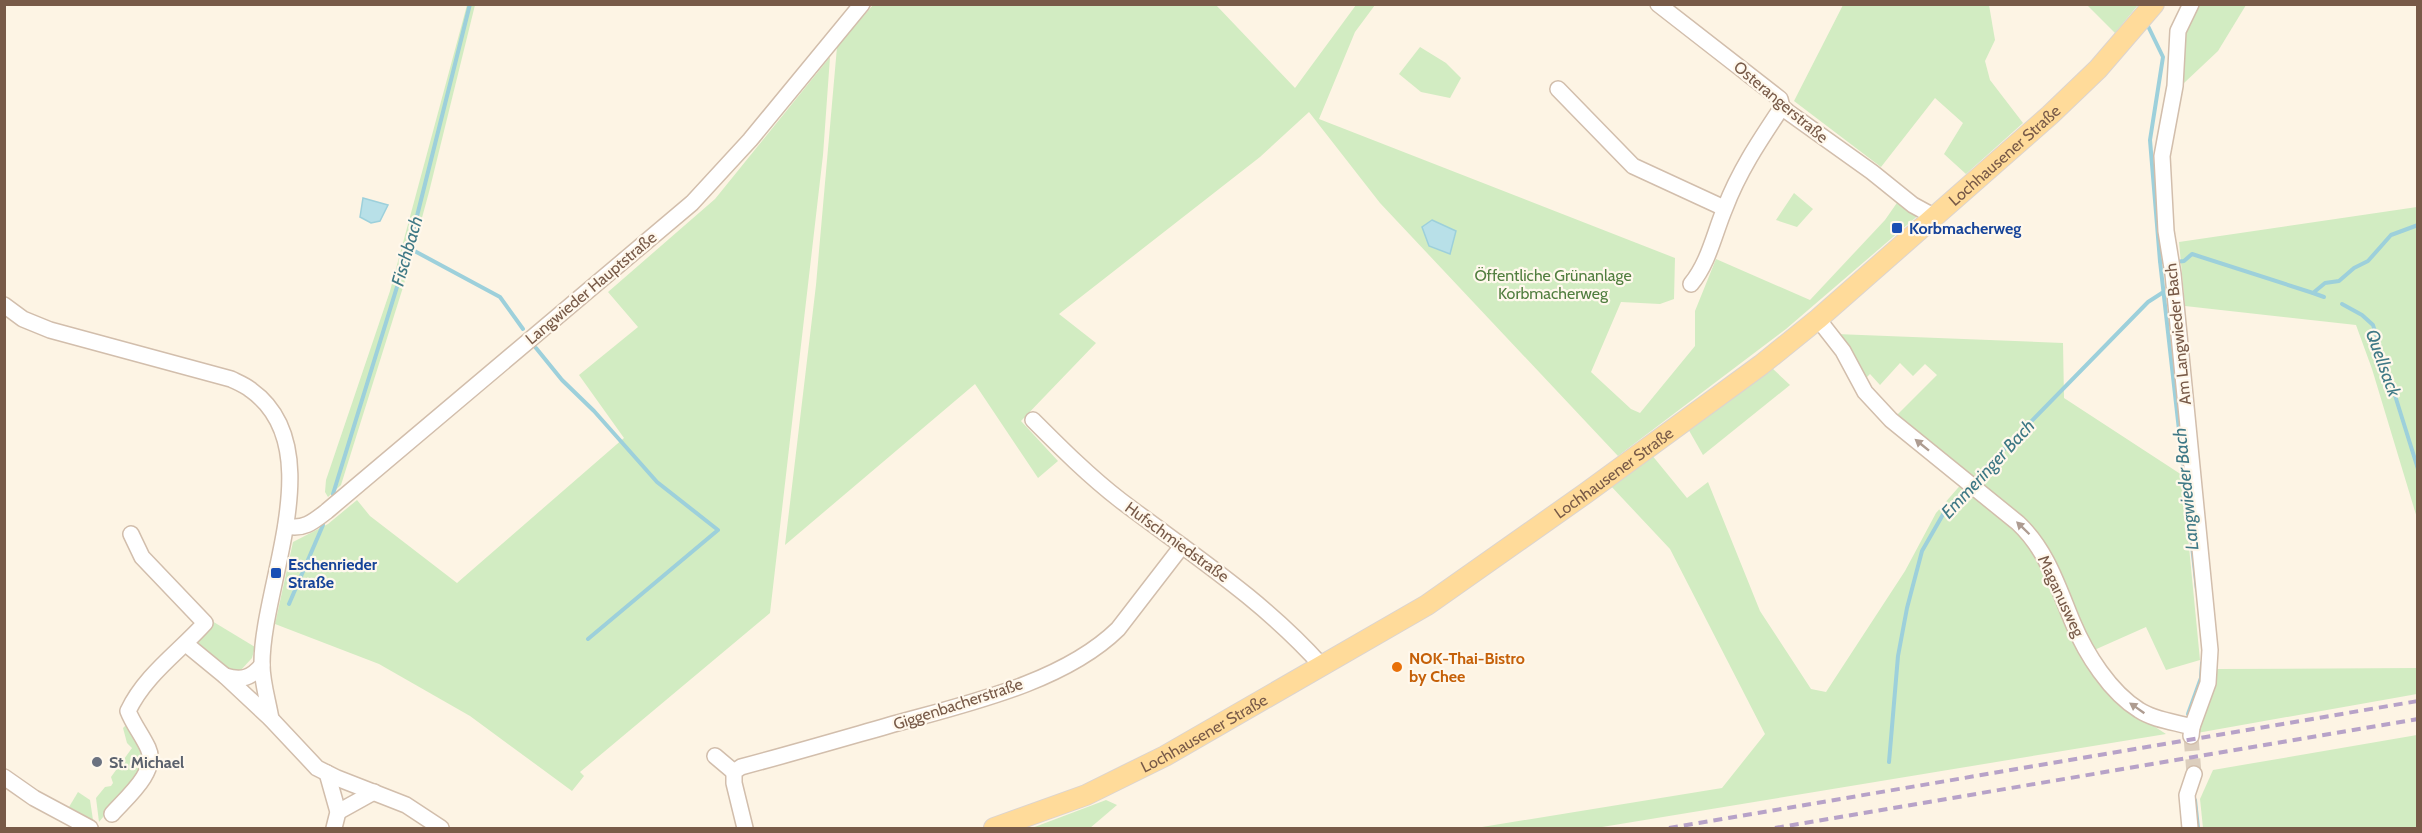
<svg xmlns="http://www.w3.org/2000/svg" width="2422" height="833" viewBox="0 0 2422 833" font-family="Cabin,sans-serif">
<rect width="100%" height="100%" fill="#fdf4e4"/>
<g fill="#d2ecc2">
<path d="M467,5H475L429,192L404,284L341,485L328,497L325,492L326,480L390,291Z"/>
<path d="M873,5H1216L1295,88L1356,5H1375L1355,32L1319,119L1675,258L1674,299L1660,304L1621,302L1591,372L1631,409L1640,413L1695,346V311L1716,259L1810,300L1885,220L1901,197L1921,213L1786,329L1618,456L1380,203L1309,112L1260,157L1059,314L1096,343L1021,421L1058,461L1038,478L975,384L785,545L816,285L837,47Z"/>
<path d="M1843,5H1989L1995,40L1985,61L1990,80L2023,123L1966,174L1944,154L1963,123L1935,98L1881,167L1794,101Z"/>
<path d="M2087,5H2138L2115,33Z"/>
<path d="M2198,5H2246L2218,51L2184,83V42L2187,25Z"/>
<path d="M1420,47L1446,63L1461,78L1450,98L1421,92L1399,74Z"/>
<path d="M830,57L823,155L770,613L580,772L584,776L572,791L470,716L379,664L275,624L293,542L328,524L357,500L370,516L457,583L624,438L579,375L638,327L608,292L715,199Z"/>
<path d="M1794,193L1813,209L1797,227L1776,220Z"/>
<path d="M2417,207H2418L2417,518L2372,369L2356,325L2185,306L2179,242Z"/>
<path d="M1836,334L2063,343L2064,398L2182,475L2200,660L2166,670L2146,627L2092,651L2049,558L1892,420L1937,375L1925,364L1913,376L1900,363L1880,385L1870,374L1864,380Z"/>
<path d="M1771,367L1790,385L1703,455L1687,427Z"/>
<path d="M1651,454L1687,498L1708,482L1760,611L1811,689L1826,692L1905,571L1936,513L1964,481L2025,533L2068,621L2143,719L2166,734L1596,828H1476L1722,788L1765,734L1670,549L1609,484Z"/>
<path d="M212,621L255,647L252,658L240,671L228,672L192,644Z"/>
<path d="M2417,668V694L2197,733L2196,727L2212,695L2216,669Z"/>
<path d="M130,721L146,758L143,768L99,822L96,798L105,787L111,786L113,783L111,777L132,748L127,743L123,728Z"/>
<path d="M2417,735V828H2203L2200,799L2213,770Z"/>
<path d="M78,792L90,800L93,820L69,807Z"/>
<path d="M1106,800L1117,805L1090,828H1032Z"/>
</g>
<g fill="#b8e0e8" stroke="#9dd0db" stroke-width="1.5">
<path d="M363,198L388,205L380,221L371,223L360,217Z"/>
<path d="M1432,220L1456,231L1450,254L1429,246L1422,227Z"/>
</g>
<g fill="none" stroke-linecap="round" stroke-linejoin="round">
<g stroke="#9dd0db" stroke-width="4">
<path d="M2147,24L2163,57L2150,140L2160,261L2168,263"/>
<path d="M409,248L500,297L523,329"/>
<path d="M2160,261L2197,590"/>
<path d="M2175,262L2184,261L2192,254L2313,293L2325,283L2339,281L2354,268L2368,261L2391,235L2418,225"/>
<path d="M2313,293L2324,297"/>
<path d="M2342,304L2362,315L2373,325L2418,469"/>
<path d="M536,348L562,380L594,411L657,482L718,530L588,639"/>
<path d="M1973,481L2148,302L2162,293"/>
<path d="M333,494L409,248L470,4"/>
<path d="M289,604L323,525"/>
<path d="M2188,714L2201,678L2202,663"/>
<path d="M1889,762L1898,656L1907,608L1922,551L1945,511L1968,487"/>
<path d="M2195,800L2198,828"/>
</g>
<path stroke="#dccebd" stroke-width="15" stroke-dasharray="15 8" stroke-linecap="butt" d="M2191,736L2194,774"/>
<g stroke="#d2beac" stroke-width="18">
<g id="minor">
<path d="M1658,4L1780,99L1782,107L1788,112L1872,172L1913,205L1935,217"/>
<path d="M1558,89L1633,166L1724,208"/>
<path d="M1691,284C1709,262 1714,234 1725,208C1739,171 1760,140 1782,107"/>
<path d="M4,305L23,319L50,330L231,379C237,382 245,385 251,390C332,448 261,586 262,665C262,682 268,701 271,719"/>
<path d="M1818,319L1843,351L1865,392L1891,420L2018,523C2047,550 2058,587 2073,623C2086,654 2110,692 2139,710C2154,720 2175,722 2192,727"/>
<path d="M1033,420C1061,448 1089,476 1120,500C1190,553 1263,600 1321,665"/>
<path d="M286,526C304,530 313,522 327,511L692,203L750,140L862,4"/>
<path d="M186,644L225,676L271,719L317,768L337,778L406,805L441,828"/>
<path d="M225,676C242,681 251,678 262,665"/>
<path d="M2191,736L2192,727L2208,683L2210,650L2173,274L2166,231L2162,156L2175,86L2178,31L2191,4"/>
<path d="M715,756L734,772"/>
<path d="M327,773L338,812L334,828"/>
<path d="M4,777L34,798L90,828"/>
<path d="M338,812L374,792"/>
<path d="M112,814C126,798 159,771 148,748C142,735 133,724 128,711C145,675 179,652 205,623L142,557L131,534"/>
<path d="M745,828L734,783V772L741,767C790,754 838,740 887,726C961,705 1062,684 1118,629L1182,546"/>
<path d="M2190,828L2187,795L2194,774"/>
</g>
</g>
<g stroke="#dcd4cf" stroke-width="22">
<g id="major">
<path id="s1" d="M994,828L1086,795L1165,756L1427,605L1586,493L1761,365L1818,319L2050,115L2098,69L2154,4"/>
</g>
</g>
<use href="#minor" stroke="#fff" stroke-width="15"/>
<use href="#major" stroke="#ffdb9a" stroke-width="20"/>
<g stroke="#b7a2c8" stroke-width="4" stroke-dasharray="9 6" stroke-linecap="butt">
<path d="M1669,828L2418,701"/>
<path d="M1775,828L2418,719"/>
</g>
</g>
<defs><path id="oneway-solid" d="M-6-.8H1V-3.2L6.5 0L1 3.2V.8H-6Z" transform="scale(1.5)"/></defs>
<g fill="#ae9c91">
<use href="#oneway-solid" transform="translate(1922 445) rotate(-141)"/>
<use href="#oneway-solid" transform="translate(2023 528) rotate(-136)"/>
<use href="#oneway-solid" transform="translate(2137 708) rotate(-145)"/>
</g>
<g fill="#1a4fb4" stroke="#fff8ec" stroke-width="2">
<rect x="1891" y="222" width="12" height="12" rx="3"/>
<rect x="270" y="567" width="12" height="12" rx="3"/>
</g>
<circle fill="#e8710a" stroke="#fff8ec" stroke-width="2" cx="1397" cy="667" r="6"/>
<circle fill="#6b7280" stroke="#fff8ec" stroke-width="2" cx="97" cy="762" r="6"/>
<g text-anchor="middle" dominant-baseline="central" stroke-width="4.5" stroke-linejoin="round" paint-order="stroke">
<g font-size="16" fill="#785a48" stroke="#fff8ec">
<text transform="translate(1781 102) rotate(40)">Osterangerstraße</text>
<text stroke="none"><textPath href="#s1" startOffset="1221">Lochhausener Straße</textPath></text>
<text transform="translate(591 288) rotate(-40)">Langwieder Hauptstraße</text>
<text transform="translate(2178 334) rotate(-96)">Am Langwieder Bach</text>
<text stroke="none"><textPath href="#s1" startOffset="717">Lochhausener Straße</textPath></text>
<text transform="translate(1177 542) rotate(36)">Hufschmiedstraße</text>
<text transform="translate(2061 596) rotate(65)">Maganusweg</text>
<text transform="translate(958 704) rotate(-18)">Giggenbacherstraße</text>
<text stroke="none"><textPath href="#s1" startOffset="231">Lochhausener Straße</textPath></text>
</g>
<g font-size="16" font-weight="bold" fill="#164399" stroke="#fff8ec" text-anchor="start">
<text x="1909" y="228">Korbmacherweg</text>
<text x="288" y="564">Eschenrieder<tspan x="288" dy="18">Straße</tspan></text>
</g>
<g font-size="16" fill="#517e3f" stroke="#fff8ec">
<text x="1553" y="275">Öffentliche Grünanlage<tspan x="1553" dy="18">Korbmacherweg</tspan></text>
</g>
<g font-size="16" font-weight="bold" fill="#c56008" stroke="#fff8ec" text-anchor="start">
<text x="1409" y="658">NOK-Thai-Bistro<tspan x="1409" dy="18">by Chee</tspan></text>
</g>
<g font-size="16" font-weight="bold" fill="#5b616d" stroke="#fff8ec" text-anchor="start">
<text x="109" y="762">St. Michael</text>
</g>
<g font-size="18" font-style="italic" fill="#3e7885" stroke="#fff8ec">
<text transform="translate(407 251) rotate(-74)">Fischbach</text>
<text transform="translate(2383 363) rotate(70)">Quellsack</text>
<text transform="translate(1988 469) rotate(-47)">Emmeringer Bach</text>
<text transform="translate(2186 489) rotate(-96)">Langwieder Bach</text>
</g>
</g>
<rect width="2422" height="833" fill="none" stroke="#785a48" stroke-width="12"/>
</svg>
